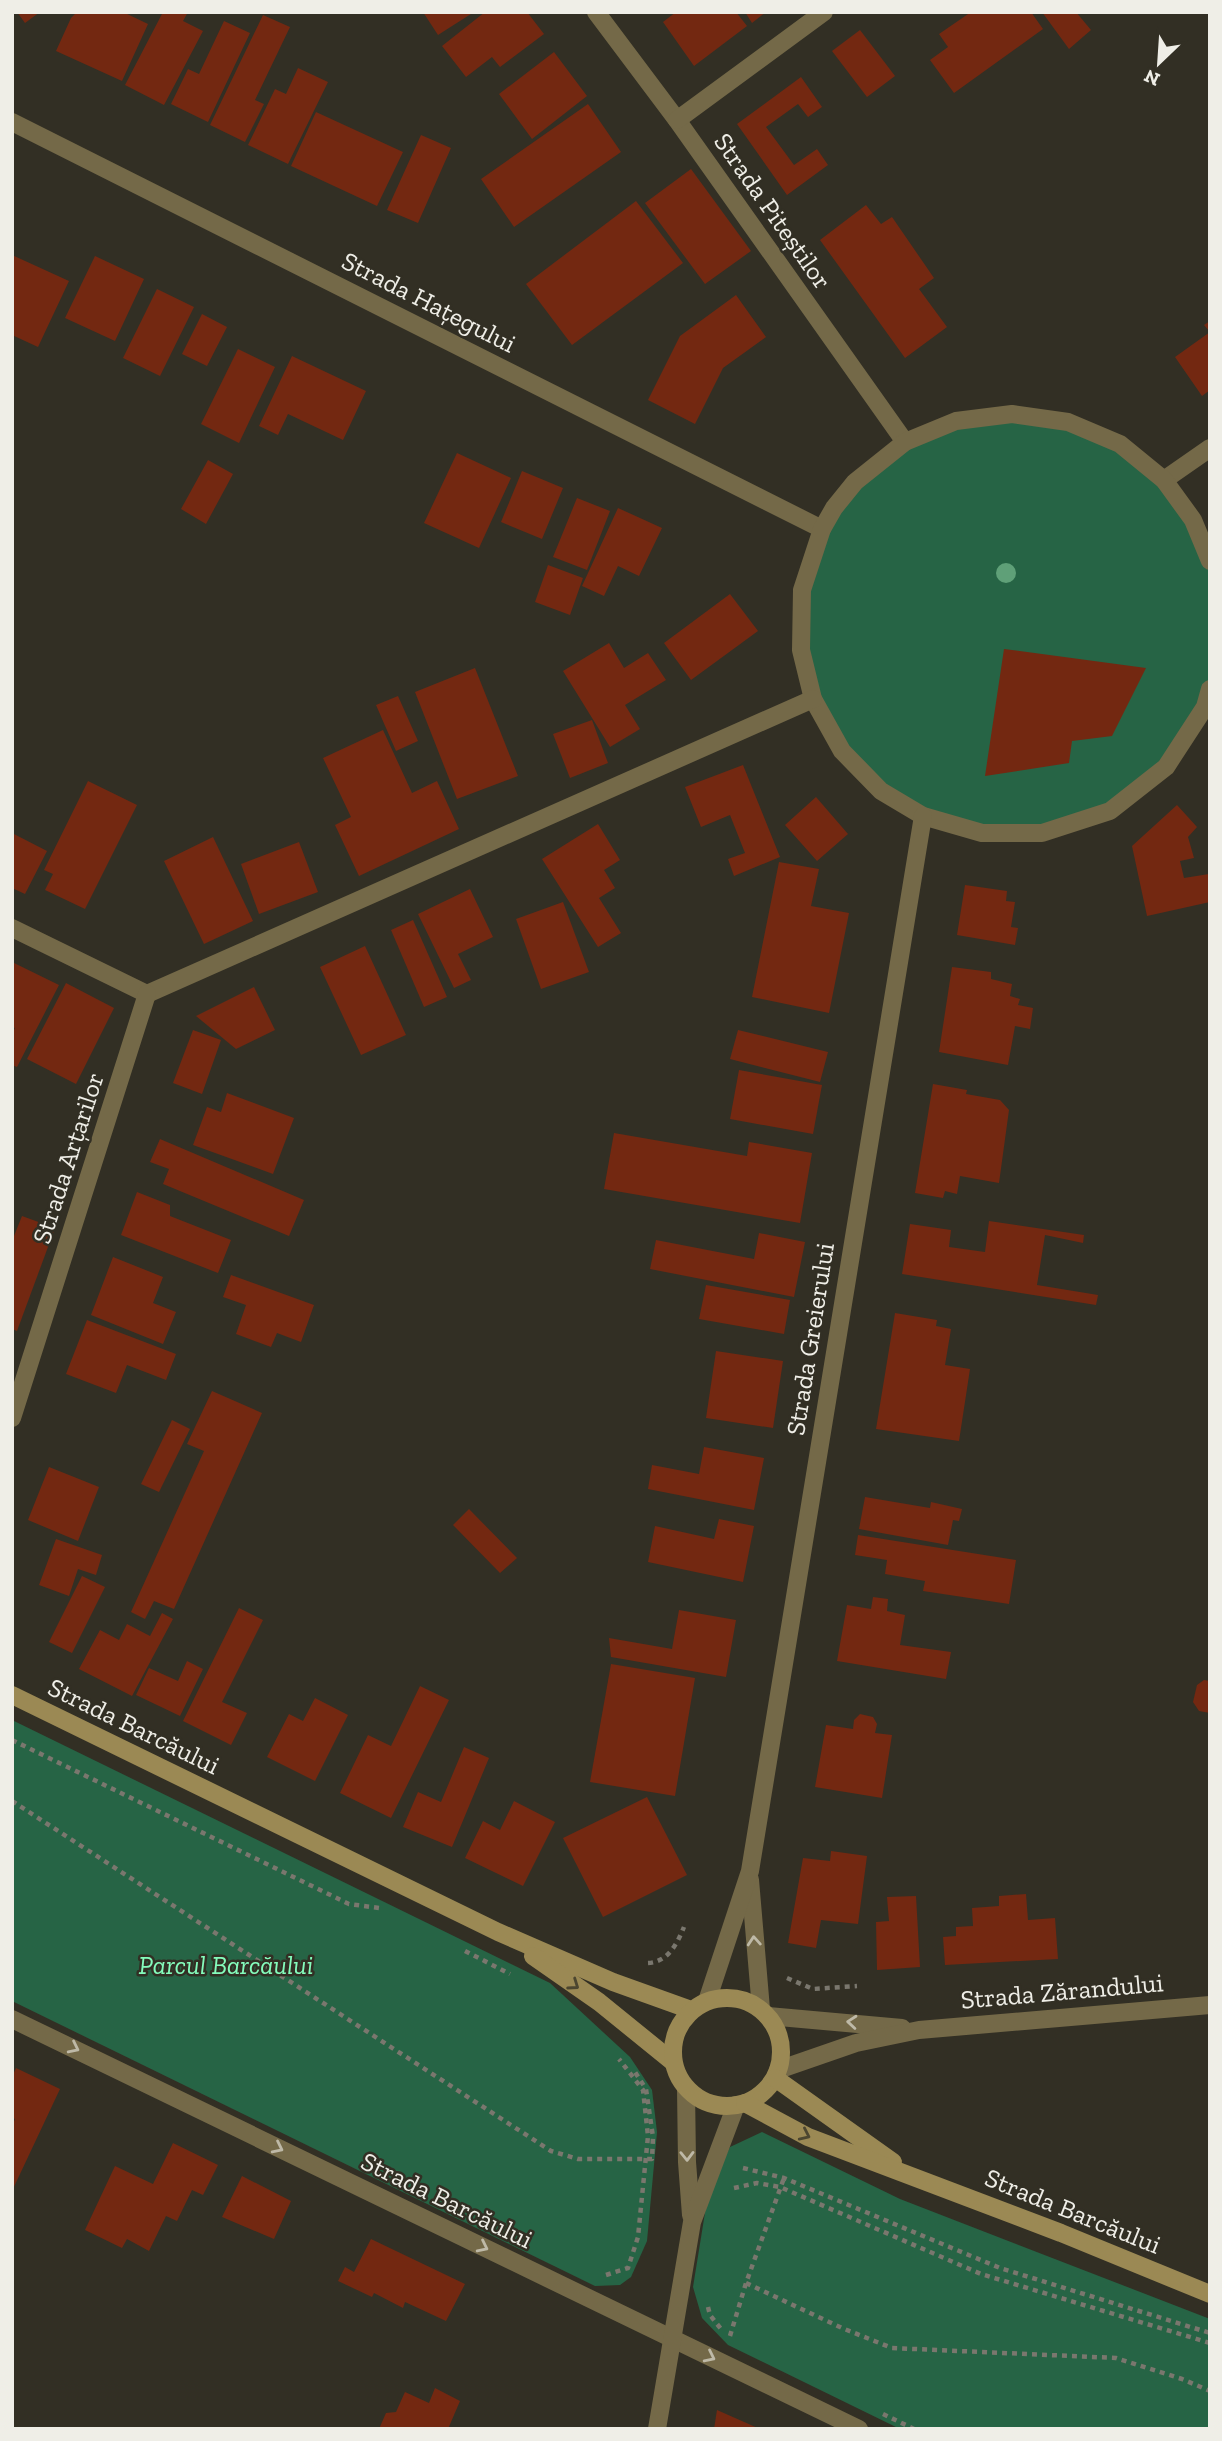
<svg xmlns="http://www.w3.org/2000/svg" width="1222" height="2441" viewBox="0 0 1222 2441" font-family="'Zilla Slab',serif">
<rect width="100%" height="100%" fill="#322f24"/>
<g fill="#266445">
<circle cx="1010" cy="626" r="206"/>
<path d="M12,1720L550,1983L630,2057L652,2090L657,2132L647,2241L631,2277L620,2285L595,2286L12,2001Z"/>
<path d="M762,2132L900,2199L1210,2319V2429H900L728,2345L702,2318L693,2287L709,2188L730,2147Z"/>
</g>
<g fill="#732811">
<path d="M17,12H40L25,23Z"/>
<path d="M77,12H123L148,24L122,81L56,51L71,18Z"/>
<path d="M163,12H188L183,21L203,31L164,105L125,85Z"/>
<path d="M423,12H474L438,35Z"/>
<path d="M485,12H527L544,34L500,67L492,57L466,77L442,46Z"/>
<path d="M676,12H736L747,26L694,66L663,22Z"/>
<path d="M745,12H766L752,23Z"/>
<path d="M971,12H1031L1043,29L954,93L930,60L948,47L939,34Z"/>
<path d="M1042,12H1076L1091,30L1069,49Z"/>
<path d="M263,15L290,27L255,100L264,104L245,142L210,125Z"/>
<path d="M224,21L250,33L208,122L171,104L188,69L199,74Z"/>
<path d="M860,30L895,76L867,97L832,51Z"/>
<path d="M554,52L587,96L532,139L499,94Z"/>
<path d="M298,68L328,82L288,164L248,145L275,89L286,94Z"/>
<path d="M801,77L822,107L808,117L798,104L766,127L794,165L817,149L828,165L787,195L737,124Z"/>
<path d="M588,104L621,152L514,227L481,179Z"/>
<path d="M316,112L403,152L377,206L291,166Z"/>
<path d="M421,135L451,148L418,223L387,210Z"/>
<path d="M691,169L751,251L705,284L645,203Z"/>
<path d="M636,201L683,263L572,345L526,284Z"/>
<path d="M866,205L881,224L892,217L934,278L919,289L947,327L905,358L820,240Z"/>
<path d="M12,255L69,281L38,347L12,335Z"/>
<path d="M95,256L144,279L115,341L65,318Z"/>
<path d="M157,289L194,307L160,376L123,358Z"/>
<path d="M736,295L766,337L723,368L695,424L648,400L680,336Z"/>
<path d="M202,314L227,327L207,366L182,354Z"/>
<path d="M1210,321V390L1202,396L1175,357L1210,332L1204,325Z"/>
<path d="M238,349L275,367L239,443L201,424Z"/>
<path d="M292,356L366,391L343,440L288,414L278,435L259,426Z"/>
<path d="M457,453L511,478L479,548L424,523Z"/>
<path d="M208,460L233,474L206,524L181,509Z"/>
<path d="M522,471L563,488L542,539L501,522Z"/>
<path d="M577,498L610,511L587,570L553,557Z"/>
<path d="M618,508L662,528L639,576L618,566L604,596L582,586Z"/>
<path d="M548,565L583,578L570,615L535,602Z"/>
<path d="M730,594L758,631L691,680L664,643Z"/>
<path d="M609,643L624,668L648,653L666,680L625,705L640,729L610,747L563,671Z"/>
<path d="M1004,649L1146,668L1112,736L1072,741L1069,763L985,776Z"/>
<path d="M475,668L518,776L457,799L415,692Z"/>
<path d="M398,696L418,741L396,751L376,705Z"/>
<path d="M592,720L608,763L570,778L553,734Z"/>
<path d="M383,730L412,793L437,781L459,829L359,876L335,825L351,817L323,758Z"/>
<path d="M743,765L780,857L734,876L728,859L745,853L730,815L701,827L685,787Z"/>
<path d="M88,781L137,805L85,909L45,890L53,874L44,870Z"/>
<path d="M816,797L848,834L817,861L785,825Z"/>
<path d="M1177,805L1197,827L1188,837L1194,858L1180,861L1184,878L1209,874L1210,902L1147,916L1132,846Z"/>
<path d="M598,824L620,860L604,870L615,888L599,898L621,933L598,947L542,859Z"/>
<path d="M12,833L47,851L25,894L12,888Z"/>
<path d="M213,837L253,921L204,944L164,861Z"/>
<path d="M299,842L318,892L259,914L241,864Z"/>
<path d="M779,862L819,869L811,906L849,913L829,1013L752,997Z"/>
<path d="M965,885L1007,891L1006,901L1015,902L1011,927L1018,928L1015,945L957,935Z"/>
<path d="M470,889L493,937L458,954L471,980L454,988L418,914Z"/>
<path d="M563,902L589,972L541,989L516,919Z"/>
<path d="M413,920L447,997L424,1007L391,930Z"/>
<path d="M365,946L406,1035L361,1055L320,967Z"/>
<path d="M12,962L59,985L17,1067L12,1065V1034L15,1028L12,1027Z"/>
<path d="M952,967L991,972V979L1012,984L1010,996L1020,999L1018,1005L1033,1008L1030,1029L1015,1026L1008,1065L939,1052Z"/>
<path d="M66,983L114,1008L76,1084L27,1059Z"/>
<path d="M254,987L275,1030L236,1049L196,1016Z"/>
<path d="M193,1030L221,1040L202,1094L173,1083Z"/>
<path d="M738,1030L828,1052L820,1082L730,1059Z"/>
<path d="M739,1070L822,1085L813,1134L730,1119Z"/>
<path d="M933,1084L967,1090L966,1094L1000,1100L1009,1110L999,1183L960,1176L957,1194L945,1191L943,1198L915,1193Z"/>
<path d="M227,1093L294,1118L273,1174L193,1145L207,1107L221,1112Z"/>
<path d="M614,1133L747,1156L749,1142L812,1153L800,1223L604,1189Z"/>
<path d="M160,1139L304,1200L289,1236L163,1184L169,1169L150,1162Z"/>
<path d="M137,1192L170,1205V1216L231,1240L218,1273L121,1235Z"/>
<path d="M22,1216L55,1228L17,1331L12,1329V1241Z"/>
<path d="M989,1221L1084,1235L1083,1243L1045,1235L1037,1285L1098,1295L1096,1305L902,1274L910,1224L951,1230L949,1247L985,1252Z"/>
<path d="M759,1233L805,1242L794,1297L650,1269L656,1240L754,1259Z"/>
<path d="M113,1257L163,1277L153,1303L176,1312L163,1344L91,1315Z"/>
<path d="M231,1275L314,1305L301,1342L277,1333L271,1347L236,1334L246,1305L223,1297Z"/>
<path d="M706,1285L790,1300L784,1334L699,1319Z"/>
<path d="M895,1313L937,1320L936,1326L951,1329L945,1365L970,1369L959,1441L876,1429Z"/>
<path d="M87,1320L176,1354L166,1380L127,1365L116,1393L66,1374Z"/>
<path d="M716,1351L783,1361L773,1428L706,1418Z"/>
<path d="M212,1391L262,1413L174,1609L154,1601L145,1619L131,1612L204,1451L187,1444Z"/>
<path d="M172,1420L190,1429L159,1492L141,1484Z"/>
<path d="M704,1447L764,1458L754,1510L648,1489L652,1465L699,1474Z"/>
<path d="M49,1467L99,1487L78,1541L28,1520Z"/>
<path d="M865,1497L930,1508L931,1502L962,1509L959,1521L953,1520L948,1545L859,1529Z"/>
<path d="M469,1509L517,1558L500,1573L453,1525Z"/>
<path d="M719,1519L754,1526L743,1582L648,1562L655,1526L714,1539Z"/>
<path d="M858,1535L1016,1560L1009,1604L923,1591L925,1581L885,1574L887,1560L855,1555Z"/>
<path d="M56,1539L102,1555L96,1575L78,1569L69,1596L39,1585Z"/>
<path d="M82,1576L105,1587L72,1653L49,1642Z"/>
<path d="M873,1597L888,1599L887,1611L905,1615L900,1645L951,1652L946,1679L837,1661L847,1605L871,1609Z"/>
<path d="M239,1608L263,1620L222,1702L247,1713L231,1745L183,1721Z"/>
<path d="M679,1610L736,1620L726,1677L611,1657L609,1638L672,1649Z"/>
<path d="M162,1613L173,1619L132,1696L79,1669L100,1630L119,1640L127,1624L150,1636Z"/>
<path d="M187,1661L203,1669L180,1716L136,1695L149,1668L178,1681Z"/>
<path d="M611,1664L695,1678L675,1796L590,1782Z"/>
<path d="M1204,1680L1210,1681V1713L1199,1711L1193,1702L1197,1685Z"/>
<path d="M420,1686L449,1700L391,1818L340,1793L368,1735L391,1746Z"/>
<path d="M315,1698L348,1715L315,1781L267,1757L289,1714L303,1721Z"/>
<path d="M860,1714L873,1717L877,1724L875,1733L892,1735L882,1798L815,1787L826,1725L853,1729L854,1720Z"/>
<path d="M464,1747L489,1758L452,1847L403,1827L418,1792L441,1802Z"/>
<path d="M647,1797L687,1875L603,1917L563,1838Z"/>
<path d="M514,1801L555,1822L523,1886L465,1858L483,1821L500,1830Z"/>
<path d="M831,1851L867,1856L858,1924L821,1920L816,1948L788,1943L803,1858L830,1861Z"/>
<path d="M1026,1894L1028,1920L1055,1918L1058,1959L945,1965L943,1937L956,1936V1927L973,1926L972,1908L999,1906V1896Z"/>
<path d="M916,1896L920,1967L877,1970L876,1922L889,1921L887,1897Z"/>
<path d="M16,2068L60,2089L12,2191V2126L15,2119L12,2117V2077Z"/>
<path d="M173,2143L218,2165L203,2195L192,2190L177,2221L166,2216L149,2251L127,2239L122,2248L85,2230L115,2166L153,2184Z"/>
<path d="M242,2176L291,2201L274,2239L222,2217Z"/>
<path d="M371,2239L465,2284L446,2321L405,2302L403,2308L374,2293L372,2297L338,2281L345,2267L354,2272Z"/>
<path d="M435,2388L460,2401L448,2429L443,2427L442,2429H379L386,2413L396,2412L405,2392L429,2403Z"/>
<path d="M717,2410L760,2429H714Z"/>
</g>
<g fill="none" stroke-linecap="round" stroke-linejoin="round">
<g stroke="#7a776e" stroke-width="4.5" stroke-dasharray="5 5" stroke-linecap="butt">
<path d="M12,1740L349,1904L379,1908"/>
<path d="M12,1801L551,2151L578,2159H652L653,2137L646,2089L633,2069"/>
<path d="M465,1951L510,1974"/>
<path d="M648,1963C668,1962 677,1944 684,1927"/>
<path d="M787,1978L813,1989L857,1986"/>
<path d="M743,2168L784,2178L1000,2268L1210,2333"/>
<path d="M734,2188L757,2183L780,2187L981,2274L1210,2343"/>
<path d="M606,2275L628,2268L638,2237L648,2136L643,2090L619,2059"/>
<path d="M746,2283L842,2328L892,2348L1116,2358L1182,2379L1210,2391"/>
<path d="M708,2307L710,2315L721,2329"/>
<path d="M730,2336L746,2283L784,2178"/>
<path d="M883,2414L914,2429"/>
</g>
<g stroke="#746948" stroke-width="18">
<path d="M596,12L677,120L905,442"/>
<path d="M677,120L824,12"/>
<path d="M12,122L822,529"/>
<path d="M1164,480L1210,448"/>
<path d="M1210,561L1193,520L1164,480L1120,444L1068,422L1012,414L956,421L905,442L855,482L834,508L822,529L802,590L801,650L813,699L842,751L881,791L923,816L982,833H1042L1110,811L1166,767L1205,707L1210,689"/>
<path d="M12,928L147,994"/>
<path d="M147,994L813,699"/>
<path d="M12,1418L147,994"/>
<path d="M750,1880L761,2009"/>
<path d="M707,2001L750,1871L923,816"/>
<path d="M768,2016L902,2028"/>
<path d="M12,2019L859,2429"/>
<path d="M778,2070L856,2043L919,2030L1210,2005"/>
<path d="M686,2089L687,2162L691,2215"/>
<path d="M657,2429L692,2222L736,2105"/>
</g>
<g stroke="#9b8954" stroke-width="18">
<path d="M12,1695L498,1932L613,1982L691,2010"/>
<path d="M533,1956L599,2002L673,2062"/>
<circle cx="727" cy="2052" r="54"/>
<path d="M775,2078L893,2162"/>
<path d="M745,2103L808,2137L1061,2233L1210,2294"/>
</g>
</g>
<circle fill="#5fa078" cx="1006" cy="573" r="10"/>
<defs><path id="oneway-chevron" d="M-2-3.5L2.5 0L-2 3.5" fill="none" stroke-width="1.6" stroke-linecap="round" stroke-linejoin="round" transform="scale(1.75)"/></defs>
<g stroke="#beb9a7">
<use href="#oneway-chevron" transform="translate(754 1941) rotate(-94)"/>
<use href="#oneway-chevron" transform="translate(852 2022) rotate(-175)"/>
<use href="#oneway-chevron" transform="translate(74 2048) rotate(26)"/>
<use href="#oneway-chevron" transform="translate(278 2148) rotate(26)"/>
<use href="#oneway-chevron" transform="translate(687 2156) rotate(89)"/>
<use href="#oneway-chevron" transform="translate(483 2247) rotate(26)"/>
<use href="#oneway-chevron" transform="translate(710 2357) rotate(26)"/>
</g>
<g stroke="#4c4630">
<use href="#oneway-chevron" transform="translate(574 1985) rotate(35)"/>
<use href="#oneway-chevron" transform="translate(805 2135) rotate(25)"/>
</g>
<g text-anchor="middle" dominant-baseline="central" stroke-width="5" stroke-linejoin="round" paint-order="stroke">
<g font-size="26" fill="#efeee7" stroke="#322f24">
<text transform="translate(773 211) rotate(55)">Strada Piteștilor</text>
<text transform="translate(429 302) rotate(27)">Strada Hațegului</text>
<text transform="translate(68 1158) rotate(-72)">Strada Arțarilor</text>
<text transform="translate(810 1339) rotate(-81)">Strada Greierului</text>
<text transform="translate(134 1726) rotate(26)">Strada Barcăului</text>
<text transform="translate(1062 1991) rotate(-5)">Strada Zărandului</text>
<text transform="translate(447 2200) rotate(26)">Strada Barcăului</text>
<text transform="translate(1073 2211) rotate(22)">Strada Barcăului</text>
</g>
<g font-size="26" font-style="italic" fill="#84fcbc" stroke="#322f24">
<text x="226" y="1965">Parcul Barcăului</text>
</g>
</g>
<rect width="1222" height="2441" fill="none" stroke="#efeee7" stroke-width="28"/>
<g transform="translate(1159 63) rotate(205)" stroke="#322f24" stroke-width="5" paint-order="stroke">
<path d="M0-5L12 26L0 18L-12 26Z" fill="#efeee7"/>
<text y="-10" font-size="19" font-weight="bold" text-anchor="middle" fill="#efeee7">N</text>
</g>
</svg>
